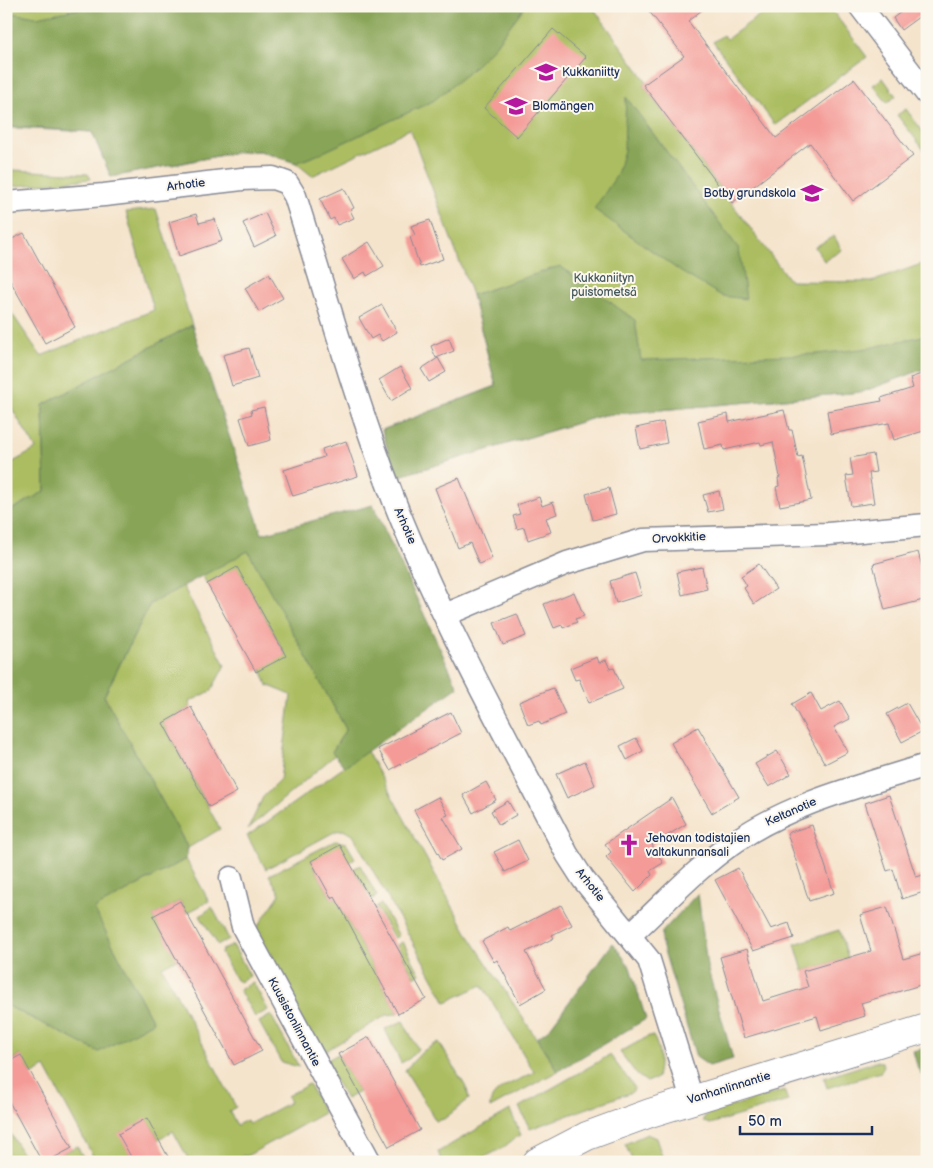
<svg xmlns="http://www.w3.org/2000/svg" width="933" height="1168" viewBox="0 0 933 1168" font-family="'Balsamiq Sans',sans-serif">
<rect width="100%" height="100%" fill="#fbf7ec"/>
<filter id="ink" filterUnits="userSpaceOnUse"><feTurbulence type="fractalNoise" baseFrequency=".02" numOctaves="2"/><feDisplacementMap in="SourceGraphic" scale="10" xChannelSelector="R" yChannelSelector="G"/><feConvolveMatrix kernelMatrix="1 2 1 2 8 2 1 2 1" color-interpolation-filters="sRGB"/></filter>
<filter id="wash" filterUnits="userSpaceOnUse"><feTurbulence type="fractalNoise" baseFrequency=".0096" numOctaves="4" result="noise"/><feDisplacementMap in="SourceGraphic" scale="20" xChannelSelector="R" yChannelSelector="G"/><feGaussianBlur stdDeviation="1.12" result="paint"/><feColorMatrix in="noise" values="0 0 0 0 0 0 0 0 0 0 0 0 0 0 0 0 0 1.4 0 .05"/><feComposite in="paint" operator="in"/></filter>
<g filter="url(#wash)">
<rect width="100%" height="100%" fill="#f5e4cc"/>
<g fill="#abbd61" stroke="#637660">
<path d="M6,6H592L647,82L643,85L790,281L871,282L927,262V368L862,392L604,415L396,477L382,430L496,386L472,295L410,129L312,176L296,163L259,151L238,152L111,177L92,132L10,128V133L6,134Z"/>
<path d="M772,6H829L867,57L775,125L713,42L723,35L727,39Z"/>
<path d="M883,78L896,96L887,103L873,85Z"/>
<path d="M906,109L927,137V147L924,150L897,115Z"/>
<path d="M13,170L88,174L91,179L6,187V180H12Z"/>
<path d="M156,209L192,325L43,405L45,491L6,513V466L36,449L6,399V305L41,356L154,310L126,212Z"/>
<path d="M834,236L842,250L824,261L815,247Z"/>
<path d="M248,550L346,729L332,752L335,755L248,829L263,797L280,780L291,695L267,685L261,669L286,655L237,568L207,584L202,575Z"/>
<path d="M183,586L225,665L211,691L189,702L191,707L163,723L220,829L188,848L104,696L150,604Z"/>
<path d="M367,751L469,936L558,1071L490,1108C488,1088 520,1081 534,1072L482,985L446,1002L353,835L343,830L336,831L266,869L247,836Z"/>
<path d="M335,841L346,843L355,858L349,862L311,861L332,899L335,897L398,1014L387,1015L320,1054L253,933L280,894L269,875Z"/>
<path d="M186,859L209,901L187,913L180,901L153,916L177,959L162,967L236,1107L229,1111L237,1125L247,1120L249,1124L290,1102L287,1096L309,1084L324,1113L245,1157L244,1155L235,1160L236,1162H190L173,1131L159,1140L147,1119L119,1134L134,1162H96L45,1067L32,1075L20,1055L6,1063V1005L35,1020L153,1022L93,909Z"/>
<path d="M360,865L377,896L372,899L353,869Z"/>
<path d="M381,904L399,936L394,938L376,907Z"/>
<path d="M212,907L229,939L218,945L200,916Z"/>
<path d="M839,930L848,958L803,971L795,944Z"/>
<path d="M403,942L420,974L414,977L397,945Z"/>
<path d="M233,945L250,976L240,982L236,980L221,953L222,950Z"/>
<path d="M253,982L268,1010L255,1017L239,990Z"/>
<path d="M271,1015L299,1067L281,1062L259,1022Z"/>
<path d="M403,1021L418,1049L410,1058L401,1063L385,1029Z"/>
<path d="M649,1036H653C661,1049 660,1063 657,1078L647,1082L637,1075L620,1052Z"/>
<path d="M439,1042L467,1089L469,1099L444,1119L436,1121L405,1070L423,1051Z"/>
<path d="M338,1054L359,1092L346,1099L324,1062Z"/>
<path d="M610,1055L635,1088L632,1092L530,1129L519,1107Z"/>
<path d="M877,1061L882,1062L884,1065L881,1072L827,1088L824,1078Z"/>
<path d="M784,1090L788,1101L710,1124L704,1122L703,1119L707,1114Z"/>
<path d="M510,1110L521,1135C512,1139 509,1144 502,1148C478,1162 469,1162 442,1162L438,1152Z"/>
<path d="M6,1126L25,1158L26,1162H6Z"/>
<path d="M647,1134L656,1138L664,1162H633L625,1144Z"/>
<path d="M77,1146L86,1162H46Z"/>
</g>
<g fill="#88a457" stroke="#526a5a">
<path d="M93,6H525L494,47L468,73L433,101L317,155L296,163L260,151L238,152L111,177L92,132L6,126V12L37,17Z"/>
<path d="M626,97L739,249L746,299L722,296L681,272L594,209L617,175L624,150Z"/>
<path d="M560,266L635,320L641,360L817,354L869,348L927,335V368L862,392L604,415L396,477L382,430L496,386L472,295Z"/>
<path d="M192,325L262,534L373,505L458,687L345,767L332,752L346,729L248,551L150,604L104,696L188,848L186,859L94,909L153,1022L99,1052L6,1005V513L45,491L43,405Z"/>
<path d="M698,893L707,966L733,1059L709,1066L696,1057L661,941L662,932Z"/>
<path d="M613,943L630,967L646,1019L558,1071L537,1038L549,1029Z"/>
<path d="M927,1047V1082L918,1069L913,1051Z"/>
</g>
<g id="blocks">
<g fill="#f49b98">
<path d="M645,6H707L688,21L776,138L854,79L913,156L853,201L810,143L732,203L643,85L684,56Z"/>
<path d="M909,6H927V11L901,30L893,18Z"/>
<path d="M553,29L586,57L517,137L484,108Z"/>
<path d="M344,188L354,208L350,210L354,218L337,225L334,218L330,220L320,199Z"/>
<path d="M265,213L276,236L254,247L243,223Z"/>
<path d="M196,214L199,223L215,219L222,241L179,256L169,222Z"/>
<path d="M430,220L443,259L420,267L410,237L415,235L411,226Z"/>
<path d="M24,233L75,327L45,343L6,273V242Z"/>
<path d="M369,242L384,266L367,276L365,272L354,279L342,259Z"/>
<path d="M269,274L283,298L259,312L245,288Z"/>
<path d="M382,305L397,332L382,341L378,335L371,339L359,318Z"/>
<path d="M449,338L454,351L436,358L431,346Z"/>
<path d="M249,348L258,378L232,386L223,355Z"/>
<path d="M438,358L446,372L429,382L421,369Z"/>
<path d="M400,367L412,388L391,401L379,380Z"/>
<path d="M927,372V430L894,440L889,423L831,434L827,411L882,401L881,398L913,388L910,378Z"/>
<path d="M264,407L271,440L249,446L240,418L252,414L251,410Z"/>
<path d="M784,410L789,430H792L798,457L802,456L811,500L780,506L776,487L779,486L778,478L780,477L773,442L761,445L760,442L724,450L723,445L704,449L698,421L728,414L729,422Z"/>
<path d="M663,422L667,443L640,449L636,428Z"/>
<path d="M346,441L358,476L293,496L284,470L324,457L322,449Z"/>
<path d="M873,454L876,472L869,473L874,503L851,506L846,476L853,475L850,458Z"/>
<path d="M459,478L492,558L479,564L470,543L458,548L435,488Z"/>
<path d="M609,488L616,514L593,520L586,494Z"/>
<path d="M719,491L723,509L708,512L703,495Z"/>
<path d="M539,497L542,506L553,502L557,514L546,518L551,532L528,540L524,527L517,529L513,516L520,514L517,505Z"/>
<path d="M918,552L927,584V599L885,610L873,564Z"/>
<path d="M759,564L776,589L754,604L744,588L747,586L741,576Z"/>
<path d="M237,567L286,656L256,672L207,584Z"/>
<path d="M702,567L707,589L682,595L677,572Z"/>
<path d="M635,573L642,595L616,603L610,581Z"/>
<path d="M574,592L584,616L575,619L577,622L563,628L562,625L554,628L544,604Z"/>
<path d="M517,614L526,636L503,645L494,623Z"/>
<path d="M597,657L599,663L606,660L610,669L614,668L623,689L589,703L579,679L575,680L570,668Z"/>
<path d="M553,688L565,714L541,725L539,721L528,725L519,702Z"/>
<path d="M811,693L821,711L840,701L850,719L834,727L848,752L825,764L792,704Z"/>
<path d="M907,703L923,731L902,742L887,714Z"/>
<path d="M191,707L237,792L209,807L163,723Z"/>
<path d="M451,712L461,733L390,770L378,749Z"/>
<path d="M698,727L739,797L712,813L671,743Z"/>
<path d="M636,738L643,751L627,760L620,746Z"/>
<path d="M777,751L791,774L769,787L755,764Z"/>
<path d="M585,761L595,785L567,798L556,774Z"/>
<path d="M486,782L496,800L473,813L463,795Z"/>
<path d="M889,795L916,877L927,874V891L902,899L893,869L887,871L865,803Z"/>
<path d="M438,797L448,815L443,817L462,849L442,860L414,810Z"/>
<path d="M672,798L686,824L652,845L663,863L650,871L652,875L635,892L606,857L611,852L605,844Z"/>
<path d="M508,801L516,815L499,825L491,811Z"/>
<path d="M812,825L834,893L809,901L787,833Z"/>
<path d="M518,840L528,861L505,872L494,852Z"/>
<path d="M340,845L426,999L398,1014L335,897L332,899L311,861Z"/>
<path d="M738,868L771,929L789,923L794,938L753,951L715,880Z"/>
<path d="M180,901L262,1051L234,1065L153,916Z"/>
<path d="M561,905L572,925L552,935L554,938L526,952L546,989L520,1004L497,960L494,962L482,941L508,927L510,931Z"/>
<path d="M887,907L903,959L927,952V983L861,1003L865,1016L821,1030L817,1016L744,1038L720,957L747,949L763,1001L808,987L803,971L871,951L860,915Z"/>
<path d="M369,1037L420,1130L389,1147L338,1054Z"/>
<path d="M21,1055L72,1148L46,1162H42L6,1096V1063Z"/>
<path d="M147,1118L161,1144L171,1162H134L118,1134Z"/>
</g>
</g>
</g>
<g filter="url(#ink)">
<use href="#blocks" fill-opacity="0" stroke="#888a95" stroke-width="1"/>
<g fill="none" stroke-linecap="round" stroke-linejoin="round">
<g stroke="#888a95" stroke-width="25">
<g id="minor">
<path d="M860,6L927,94"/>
<path d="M6,203L104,195L242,179L273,178L287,183L295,196C327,297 355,400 393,498C441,621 507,737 567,854L583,879L649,960L692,1099"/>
<path d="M445,615L567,563L643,540L828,534L927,525"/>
<path d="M231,878L243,927L370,1162"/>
<path d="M630,935C665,903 697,867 736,841C793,802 861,786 927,765"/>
</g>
</g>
<g stroke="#888a95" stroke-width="30">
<path id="major" d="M537,1162L587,1136L650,1113L927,1028"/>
</g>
<use href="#minor" stroke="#fff" stroke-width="22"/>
<use href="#major" stroke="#fff" stroke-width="28"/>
</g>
</g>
<defs>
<g id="school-bare" transform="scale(1.725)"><path d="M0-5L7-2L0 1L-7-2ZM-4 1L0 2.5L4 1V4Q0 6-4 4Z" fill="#b5179e" stroke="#fbf7ec" stroke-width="2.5" paint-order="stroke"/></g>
<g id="church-bare" transform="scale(1.725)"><path d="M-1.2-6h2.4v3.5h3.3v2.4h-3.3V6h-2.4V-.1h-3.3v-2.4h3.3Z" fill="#b5179e" stroke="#fbf7ec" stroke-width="2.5" paint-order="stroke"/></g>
</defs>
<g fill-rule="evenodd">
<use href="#school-bare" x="546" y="72"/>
<use href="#school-bare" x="516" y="106"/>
<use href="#school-bare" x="812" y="193"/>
<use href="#church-bare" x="629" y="845"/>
</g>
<g text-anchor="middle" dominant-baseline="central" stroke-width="4" stroke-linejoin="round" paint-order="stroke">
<g font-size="12" fill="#1b2f5e" stroke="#fbf7ec" text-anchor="start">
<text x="562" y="72">Kukkaniitty</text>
<text x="532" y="106">Blomängen</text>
<text x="796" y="193" text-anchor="end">Botby grundskola</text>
<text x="646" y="838">Jehovan todistajien<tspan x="646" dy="14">valtakunnansali</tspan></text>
</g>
<g font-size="12" fill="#1b2f5e" stroke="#fbf7ec">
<text transform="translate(186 185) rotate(-7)">Arhotie</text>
<text transform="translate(405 526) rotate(66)">Arhotie</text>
<text transform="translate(679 538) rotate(-3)">Orvokkitie</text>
<text transform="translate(791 812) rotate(-24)">Keltanotie</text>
<text transform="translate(590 885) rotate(51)">Arhotie</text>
<text transform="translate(294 1022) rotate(62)">Kuusistonlinnantie</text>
<text transform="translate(729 1088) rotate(-17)">Vanhanlinnantie</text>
</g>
<g font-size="12" fill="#465a5f" stroke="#fbf7ec">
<text x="604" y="278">Kukkaniityn<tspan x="604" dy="14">puistometsä</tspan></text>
</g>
</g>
<rect width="933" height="1168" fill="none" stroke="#fbf7ec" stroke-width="25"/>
<path d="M740 1126v8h132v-8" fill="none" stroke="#1b2f5e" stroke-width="2.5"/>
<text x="748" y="1126" font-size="15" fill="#1b2f5e" stroke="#fbf7ec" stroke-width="4" paint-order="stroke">50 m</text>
</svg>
